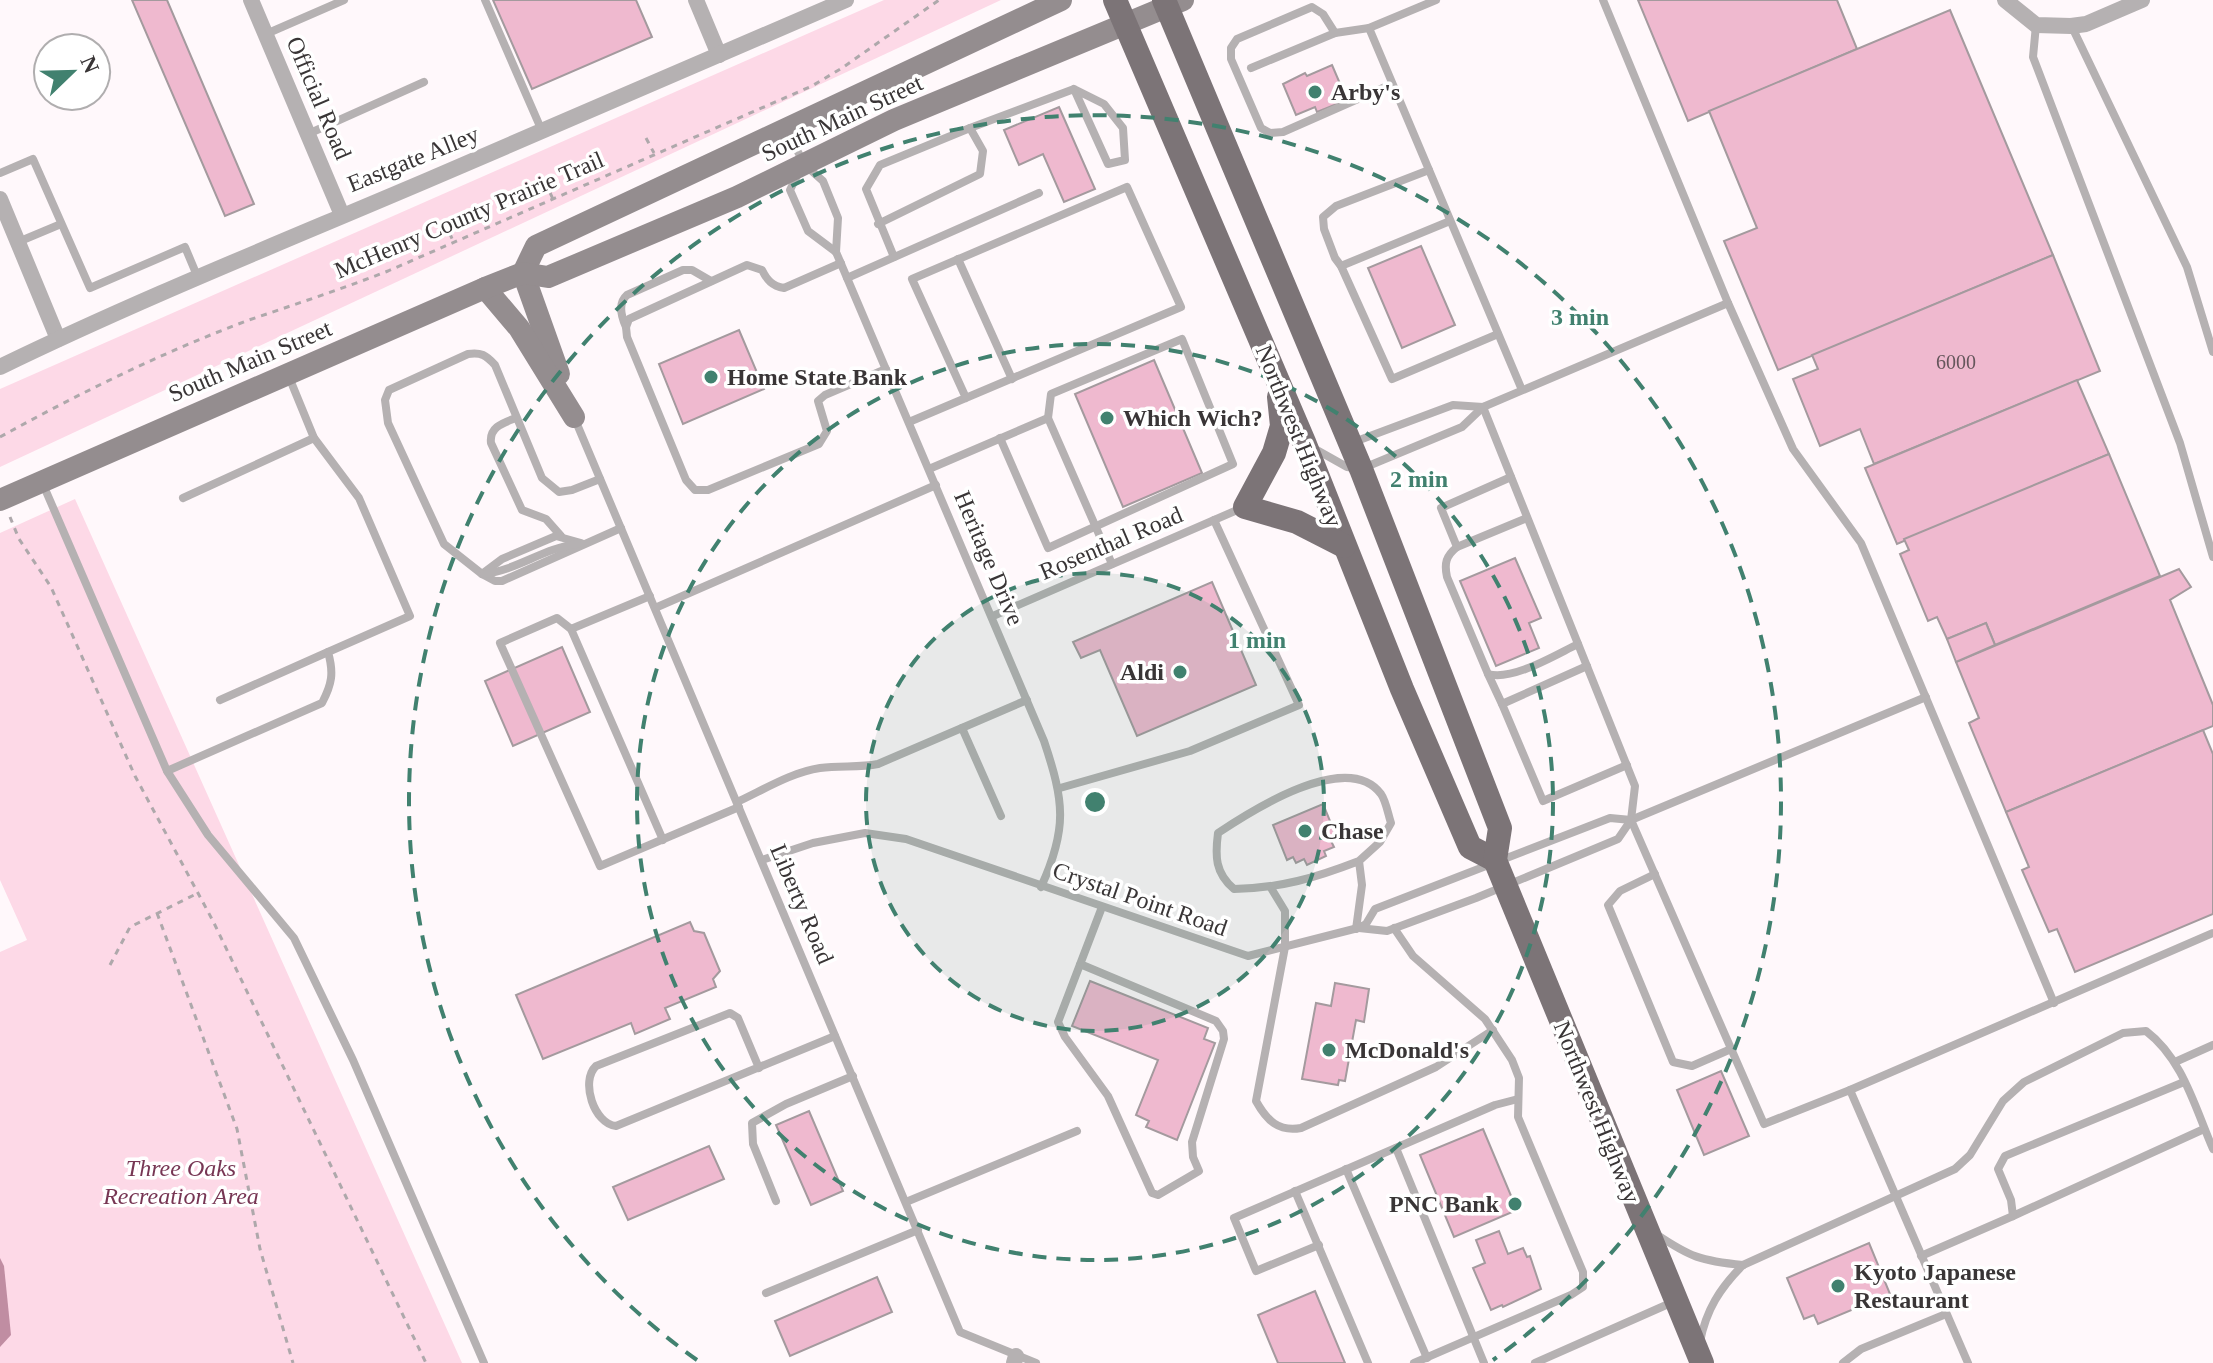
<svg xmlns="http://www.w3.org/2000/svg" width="2213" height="1363" viewBox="0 0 2213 1363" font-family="Georgia,serif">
<rect width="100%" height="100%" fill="#fff8fb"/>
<g fill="#fdd9e7">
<path d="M884,0H1001L0,467V389Z"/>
<path d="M75,499L462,1363H0V952L27,940L0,880V533Z"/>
</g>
<path fill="#c08da2" d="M0,1258L4,1266L11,1335L0,1347Z"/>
<g fill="#efb9cf" stroke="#a49a9e" stroke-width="2">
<path d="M132,0H167L254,204L225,216Z"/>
<path d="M493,0H636L652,37L532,89Z"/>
<path d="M1638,0H1837L1857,49L1688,121Z"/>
<path d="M1950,10L2053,255L1778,370L1724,241L1757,228L1709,111Z"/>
<path d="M1332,65L1347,100L1317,112L1315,107L1296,115L1283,84L1305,73L1307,76Z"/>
<path d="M1059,107L1095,189L1064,202L1043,154L1019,165L1004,130Z"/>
<path d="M1421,246L1455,325L1402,348L1368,268Z"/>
<path d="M2053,255L2100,371L1874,464L1860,429L1820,446L1793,379L1818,369L1812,355Z"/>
<path d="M739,330L764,389L683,424L659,364Z"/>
<path d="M1154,360L1202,473L1123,507L1075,394Z"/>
<path d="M2077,380L2109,454L1897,544L1865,468Z"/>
<path d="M2109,454L2160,576L1995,645L1986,623L1947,639L1937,617L1928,621L1900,554L1909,550L1904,539Z"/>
<path d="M1515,558L1541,618L1529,623L1539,648L1496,666L1460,581Z"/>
<path d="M2179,569L2191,587L2170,600L2213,705V726L2006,812L1969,723L1979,718L1956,662Z"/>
<path d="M1212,582L1256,685L1137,736L1100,650L1081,658L1073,642Z"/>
<path d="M1986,623L1995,645L1956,662L1947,639Z"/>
<path d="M562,647L590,712L513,746L485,681Z"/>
<path d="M2203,730L2213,754V914L2075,972L2057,929L2049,932L2022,870L2029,867L2006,812Z"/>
<path d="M1323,804L1337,838L1331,841L1334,847L1324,851L1326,856L1307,865L1304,859L1296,863L1293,857L1287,860L1273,825Z"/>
<path d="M690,922L694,931L704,933L720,971L713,979L716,987L665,1008L670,1019L635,1034L631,1023L543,1059L516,995Z"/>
<path d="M1090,981L1208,1028L1204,1039L1215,1043L1177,1140L1146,1127L1149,1121L1136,1115L1158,1060L1072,1026Z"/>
<path d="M1335,983L1369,989L1364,1022L1356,1020L1345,1081L1339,1080L1338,1085L1302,1079L1316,1003L1331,1006Z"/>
<path d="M1721,1071L1749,1136L1704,1155L1677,1090Z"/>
<path d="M809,1111L843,1191L811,1205L776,1125Z"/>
<path d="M1483,1129L1517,1210L1454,1237L1420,1155Z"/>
<path d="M709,1146L724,1179L628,1220L613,1187Z"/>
<path d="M1499,1231L1508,1254L1523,1248L1527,1257L1530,1256L1541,1289L1503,1307L1502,1305L1491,1310L1473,1268L1485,1263L1476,1240Z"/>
<path d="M1869,1243L1890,1294L1818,1324L1814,1315L1804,1319L1787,1278Z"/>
<path d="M877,1277L892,1312L790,1356L775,1321Z"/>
<path d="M1315,1291L1345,1363H1278L1258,1315Z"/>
</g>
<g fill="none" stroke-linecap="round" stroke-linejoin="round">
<g stroke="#aea8ab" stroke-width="3" stroke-dasharray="6 6" stroke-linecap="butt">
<path d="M646,138L654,153"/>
<path d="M545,182L553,199"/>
<path d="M445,222L453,241"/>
<path d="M0,437C80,393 163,352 249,320C296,304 342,289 388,271L812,86L842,68L939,0"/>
<path d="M10,517L19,539L51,587L135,776L213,921L426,1363"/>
<path d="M157,913L237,1129L260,1249L293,1363"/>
<path d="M110,965L130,927L198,893"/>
</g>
<g stroke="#b5b1b2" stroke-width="8">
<path d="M485,0L542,131"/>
<path d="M1436,0L1369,28L1522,390"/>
<path d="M1603,0L1728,303L1793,449L1861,543L2054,1003"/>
<path d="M2036,25L2033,57L2180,443L2213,557"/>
<path d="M2072,27L2187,267L2213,352"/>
<path d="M1335,33L1323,14L1312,7L1237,39L1231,48V59L1261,128L1270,133L1283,132L1392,84"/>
<path d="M266,34L344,0"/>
<path d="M1251,68L1335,33L1369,28"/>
<path d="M970,128L1074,89L1108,164L1125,160L1123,128L1104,104L1074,89"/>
<path d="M787,130L804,164L823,181L838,218L836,252"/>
<path d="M308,134L424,82"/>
<path d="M1429,170L1336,206L1323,217L1324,229L1335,258L1341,266L1392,379L1498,334"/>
<path d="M799,172L790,190L808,231L836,252L1044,741C1064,801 1068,828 1041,887"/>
<path d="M0,173L33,159L90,288L185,247L198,278"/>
<path d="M878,224L980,174L983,151L970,128L880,165L866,189L894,257"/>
<path d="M18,242L61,224"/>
<path d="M958,259L1012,379"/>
<path d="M841,263L784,288C772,286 767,280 762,270L747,265L629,319L626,327L627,337L686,480L695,490H708L819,444L827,431L818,401L825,395L886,369"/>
<path d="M1341,266L1450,221"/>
<path d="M847,278L1039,193"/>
<path d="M626,327C621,316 618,303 627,295L683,270H692L711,281"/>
<path d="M1483,407L1635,786L1631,820L1764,1124L1850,1090L2213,933"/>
<path d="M574,417L960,1332L1036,1363"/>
<path d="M516,418C503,423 489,427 491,443L522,510L546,519L561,536"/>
<path d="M909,422L1181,307L1127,187L912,279L966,398"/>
<path d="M1000,438L1048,548L1233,464L1182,339L1051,394L1048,418"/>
<path d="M1354,442L1453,405L1483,407"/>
<path d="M1315,449L1347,467L1361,469L1462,427L1483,407L1728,303"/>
<path d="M929,469L1048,418L1112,564"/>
<path d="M1511,477L1441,508L1457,547L1527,518"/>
<path d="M600,479L572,490L559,492L542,478L495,365C486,355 481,352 468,354L389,390L385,400L388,423L444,544L482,574L495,581H502L621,528"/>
<path d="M42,482L167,771L208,835L294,938L353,1060L484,1363"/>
<path d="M183,498L314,438"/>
<path d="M1457,547C1446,556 1444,563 1447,577L1488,674C1513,681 1555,655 1578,644"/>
<path d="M482,574L502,559L556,536L581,543"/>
<path d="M484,574C517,570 544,548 577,544"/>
<path d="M655,608L936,485"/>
<path d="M993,616L1244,507"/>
<path d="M571,629L650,596"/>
<path d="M1587,666L1502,704L1543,801L1627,765"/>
<path d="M1488,674L1502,704"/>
<path d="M220,700L328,652"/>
<path d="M962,728L1001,816"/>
<path d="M167,771L322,703C332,684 334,673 328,652L410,616L359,498L314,438L289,377"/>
<path d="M1060,788L1190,751L1299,705L1214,520"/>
<path d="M737,802C763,790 792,772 820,768C840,765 859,768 878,764L1027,700"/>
<path d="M663,840L571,629L557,618L500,643L600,866L739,807"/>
<path d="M762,860L813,843L865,833L906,839L1248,956L1358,928L1366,924L1375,909L1610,818L1631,820L1926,697"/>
<path d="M1655,874L1620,891L1608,905L1673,1062L1692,1066L1731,1049"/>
<path d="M1271,888L1285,911V947L1256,1101C1267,1121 1279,1132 1301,1128L1436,1067L1493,1030"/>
<path d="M1359,928L1387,931L1476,898L1618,839L1631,820"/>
<path d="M1394,928L1413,956L1485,1019L1512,1060L1519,1078L1518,1117L1583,1272V1287L1571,1295L1414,1363"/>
<path d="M1356,929L1362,885L1359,861L1380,842L1391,823C1388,814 1386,801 1381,794C1347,749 1251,811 1218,833C1215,856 1215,873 1234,889C1281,888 1315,878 1359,861"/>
<path d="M1080,964L1216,1021L1223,1031L1224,1039L1192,1142L1193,1157L1199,1171L1158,1195L1152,1193L1108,1096L1065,1037L1058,1022L1102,907"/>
<path d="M2175,1062L2213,1045"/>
<path d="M759,1068L738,1018L730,1013L596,1066C580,1081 594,1124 616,1126L835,1036"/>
<path d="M1850,1090L1968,1363"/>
<path d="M1396,1148L1484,1363"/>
<path d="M1346,1169L1427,1358"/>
<path d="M1295,1191L1368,1363"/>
<path d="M776,1201L753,1144L752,1123L786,1104L853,1076"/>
<path d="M906,1202L1077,1131"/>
<path d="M2013,1216L2204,1129"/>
<path d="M1656,1234C1690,1257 1701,1261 1743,1265"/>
<path d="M1319,1245L1256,1271L1234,1218L1495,1105L1518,1099"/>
<path d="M1921,1256L2013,1216L2011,1200L1998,1169L2005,1156L2184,1082"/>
<path d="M766,1293L918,1230"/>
<path d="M1700,1342C1706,1310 1720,1288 1743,1265L1955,1169L1970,1155L2003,1101L2024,1082L2123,1033L2146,1031C2183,1059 2195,1108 2213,1149"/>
<path d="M1535,1363L1673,1302"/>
<path d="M1843,1363L1861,1349L1946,1314"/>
</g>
<g stroke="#b5b1b2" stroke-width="16">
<path d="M251,0L342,215"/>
<path d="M696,0L719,55"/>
<path d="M2005,0L2036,25L2071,26L2086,24L2142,0"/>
<path d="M0,199L58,339"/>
<path d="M0,367C140,299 285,241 428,180C568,121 707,60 846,0"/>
<path d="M1014,1363L1016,1356"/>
</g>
<g stroke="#948d8f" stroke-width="22">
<path d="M523,273L536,246L1061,0"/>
<path d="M523,273L559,374"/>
<path d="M485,288L519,328L574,417"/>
<path d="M0,500L485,288L523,273L548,277L737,197L894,120L1183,0"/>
</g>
<g stroke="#7c7477" stroke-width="24">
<path d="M1115,0L1304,442L1402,689L1470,847L1495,860"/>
<path d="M1164,0L1361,469L1500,828L1495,860L1702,1363"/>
<path d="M1279,397L1282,426L1274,453L1245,507L1297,522L1344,546"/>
</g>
</g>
<circle cx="1095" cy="802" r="229" fill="#41816f" fill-opacity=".12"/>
<g fill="none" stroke="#41816f" stroke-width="4" stroke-dasharray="14 10">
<circle cx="1095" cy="802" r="229"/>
<circle cx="1095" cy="802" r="458"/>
<path d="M697 1360A686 686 0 1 1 1493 1360"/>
</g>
<g fill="#41816f" stroke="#fff" stroke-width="3">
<circle cx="1315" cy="92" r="8"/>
<circle cx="711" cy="377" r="8"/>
<circle cx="1107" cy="418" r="8"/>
<circle cx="1180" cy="672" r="8"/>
<circle cx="1305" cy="831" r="8"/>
<circle cx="1329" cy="1050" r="8"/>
<circle cx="1515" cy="1204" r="8"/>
<circle cx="1838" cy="1286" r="8"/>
</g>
<g text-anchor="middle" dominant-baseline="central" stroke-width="7" stroke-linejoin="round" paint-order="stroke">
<g font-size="20" fill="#66565c">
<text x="1956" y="362">6000</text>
</g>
<g font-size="24" font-weight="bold" fill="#393536" stroke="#fff" text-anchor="start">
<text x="1331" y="92">Arby's</text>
<text x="727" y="377">Home State Bank</text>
<text x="1123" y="418">Which Wich?</text>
<text x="1164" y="672" text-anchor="end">Aldi</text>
<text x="1321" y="831">Chase</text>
<text x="1345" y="1050">McDonald's</text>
<text x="1499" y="1204" text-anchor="end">PNC Bank</text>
<text x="1854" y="1272">Kyoto Japanese<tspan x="1854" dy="28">Restaurant</tspan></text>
</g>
<g font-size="24" fill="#393536" stroke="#fff">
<text transform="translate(319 98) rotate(67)">Official Road</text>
<text transform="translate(842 118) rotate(-25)">South Main Street</text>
<text transform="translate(413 159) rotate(-22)">Eastgate Alley</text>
<text transform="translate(469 215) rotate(-23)">McHenry County Prairie Trail</text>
<text transform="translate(250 361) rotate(-23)">South Main Street</text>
<text transform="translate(1299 436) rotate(68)">Northwest Highway</text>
<text transform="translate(1111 543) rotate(-23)">Rosenthal Road</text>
<text transform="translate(989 558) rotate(67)">Heritage Drive</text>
<text transform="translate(1140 899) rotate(19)">Crystal Point Road</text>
<text transform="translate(802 904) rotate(67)">Liberty Road</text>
<text transform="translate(1597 1112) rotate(68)">Northwest Highway</text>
</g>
<g font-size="24" font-style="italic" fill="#773654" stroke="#fff">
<text x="181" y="1168">Three Oaks<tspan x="181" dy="28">Recreation Area</tspan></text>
</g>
</g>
<circle cx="1095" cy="802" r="12" fill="#41816f" stroke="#fff" stroke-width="4"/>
<g font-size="24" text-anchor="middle" font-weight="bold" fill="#41816f" stroke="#fff" stroke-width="7" stroke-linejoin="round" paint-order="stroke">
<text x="1580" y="325">3 min</text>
<text x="1419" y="487">2 min</text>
<text x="1257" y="648">1 min</text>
</g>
<g transform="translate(72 72) rotate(67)"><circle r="38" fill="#ffffff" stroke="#b0aeaf" stroke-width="2"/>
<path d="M0-6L14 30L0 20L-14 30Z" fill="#41816f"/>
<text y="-12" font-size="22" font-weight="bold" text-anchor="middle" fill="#393536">N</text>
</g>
</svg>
